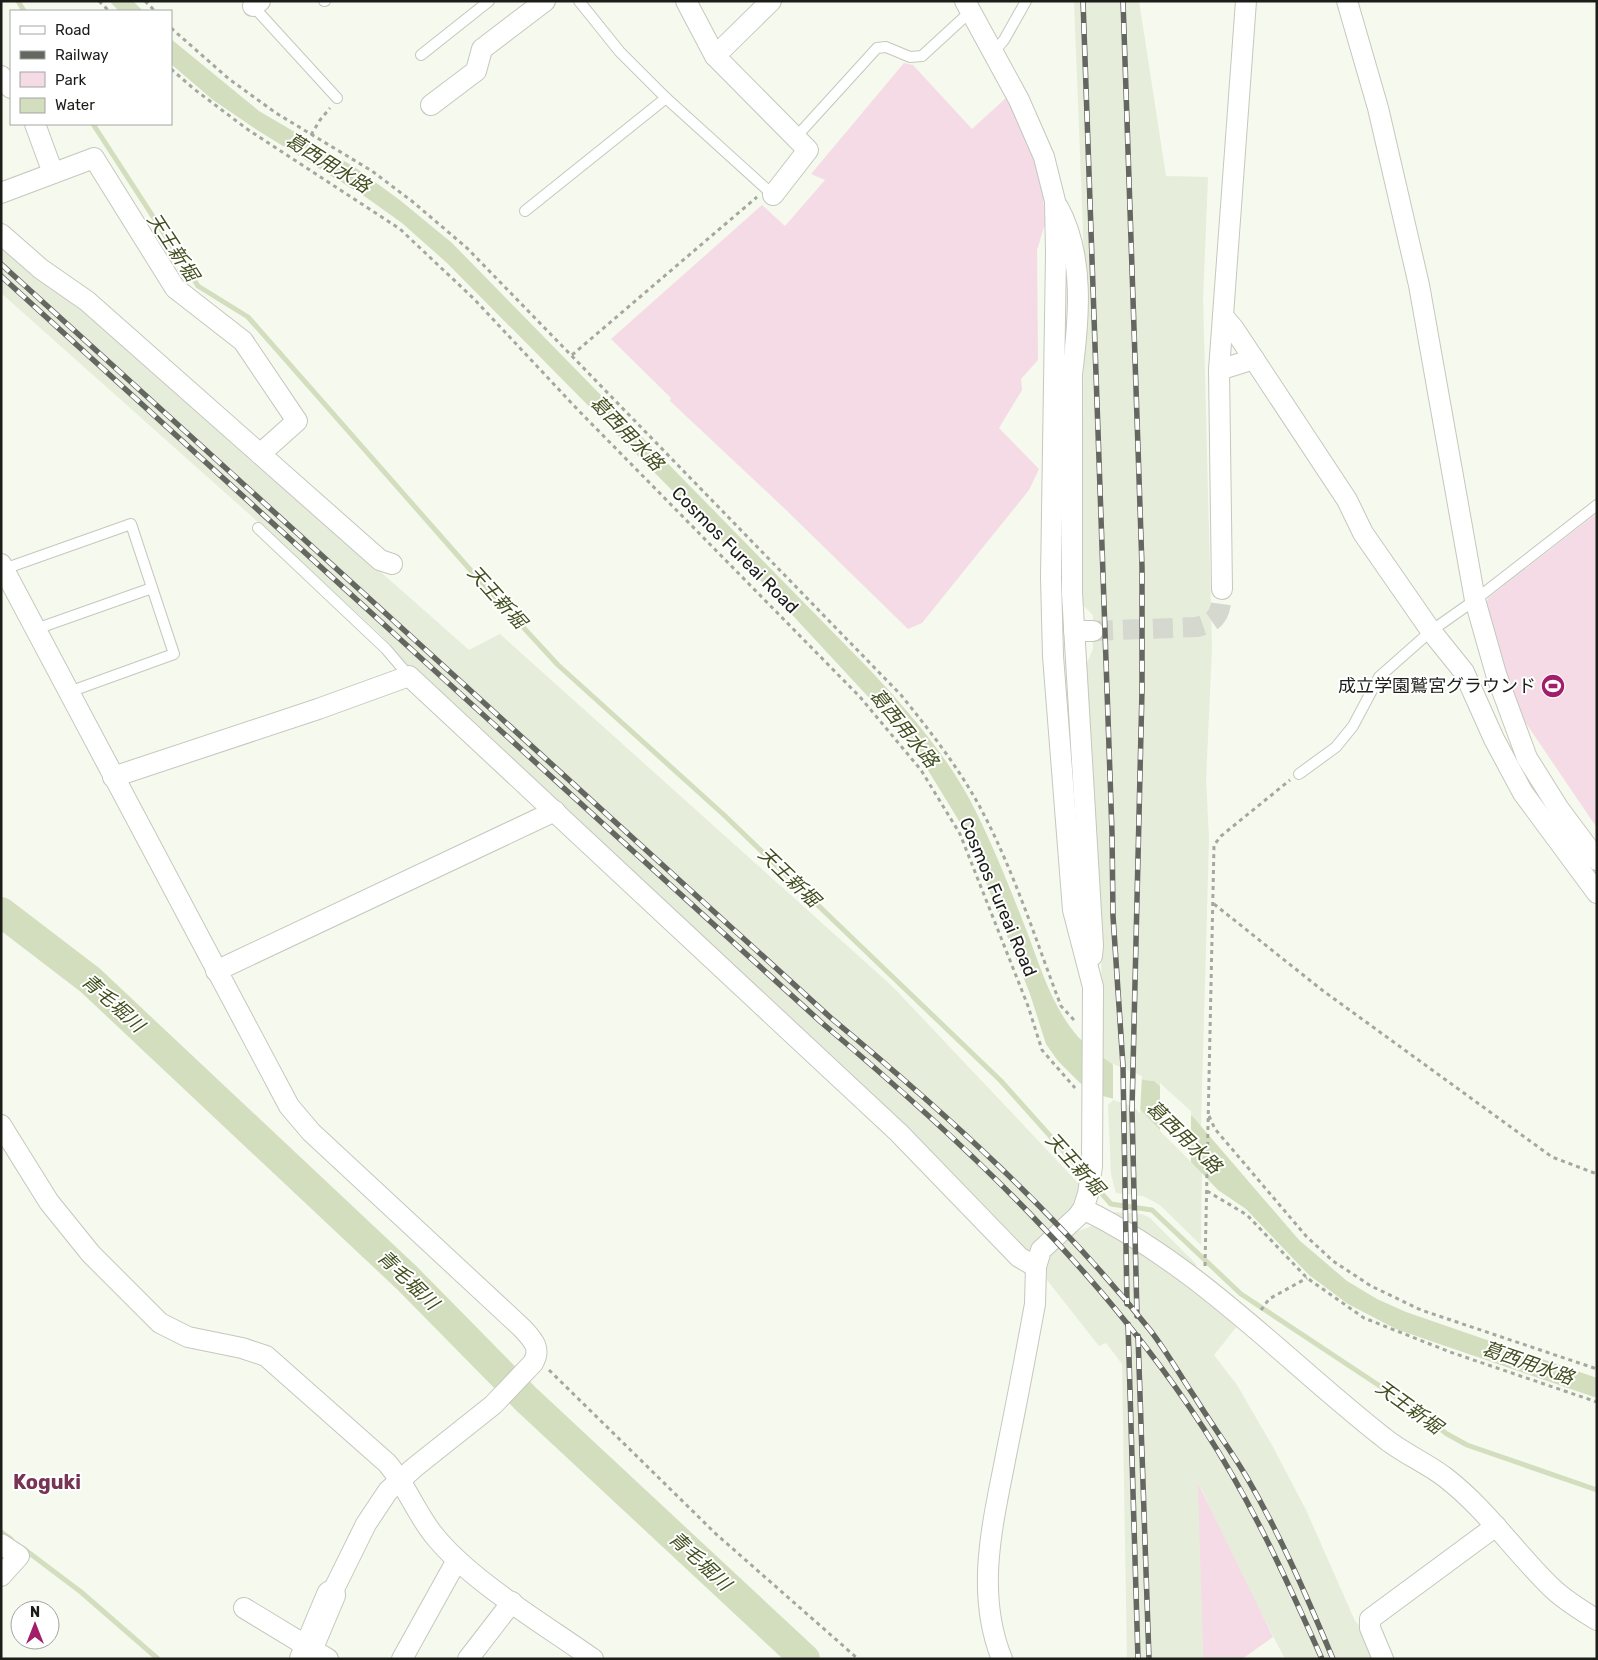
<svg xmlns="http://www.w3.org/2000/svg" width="1598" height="1660" viewBox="0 0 1598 1660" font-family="Rubik,'Noto Sans JP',sans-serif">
<rect width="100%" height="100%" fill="#f5f9ee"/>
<g fill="#e6eddb">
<path d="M1074,1H1139L1166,176L1208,177L1203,298L1212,649L1206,780L1209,838L1201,1126L1154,1081L1144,1080L1114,1068L1102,1055L1101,911L1084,670L1093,649V615L1084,606L1082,596L1084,256Z"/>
<path d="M1,245L81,307L469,650L500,634L892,986L1081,1186L1068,1214L1033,1250H1020L410,669L382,636L258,522L1,293Z"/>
<path d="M1115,1098L1136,1105L1202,1173L1201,1245L1160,1205L1143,1196L1116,1193L1111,1174L1108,1105Z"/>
<path d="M1113,1212L1142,1214L1150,1218L1196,1264L1197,1275L1113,1219Z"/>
<path d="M1092,1226L1114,1231L1238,1325L1214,1355L1237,1385L1273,1447L1306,1510L1355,1621L1364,1631L1374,1659H1285L1242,1576L1199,1484L1203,1659H1127L1122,1364L1106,1343L1099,1346L1047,1280L1046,1271L1051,1254L1070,1234Z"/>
</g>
<g fill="#f5dbe5">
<path d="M904,63L913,65L972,129L1007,97L1042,179L1045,224L1037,250L1038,360L1021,379L1022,390L999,428L1039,469L1029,490L922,623L908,629L783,507L670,401L671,398L611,339L762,205L785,226L825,180L811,174Z"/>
<path d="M1597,513V828L1517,710L1484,610L1488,598Z"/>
<path d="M1198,1483L1273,1637L1242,1659H1203Z"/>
</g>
<g fill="#d2debd">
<path d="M109,1H133L143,11H119Z"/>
<path d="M171,39L259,111L356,168L401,201L452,243L871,671C908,711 944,752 970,800C993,844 1011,891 1029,937C1041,970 1052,1004 1074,1032C1084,1045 1099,1054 1112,1064L1114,1068L1144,1080L1154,1081L1194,1118L1299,1240L1347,1281L1377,1299L1406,1312L1597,1378V1398L1396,1329L1348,1304L1309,1275L1246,1209L1218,1190L1136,1105L1103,1096L1080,1083L1058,1061L1046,1044L1030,994L967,834L923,762L898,729L746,565L447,263L402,223L367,198L257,130L213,100L171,64Z"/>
</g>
<g fill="#f5f9ee">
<path d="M1113,1064L1142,1076L1140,1114L1134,1107L1113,1100Z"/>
<path d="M1160,1083L1191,1111V1162L1160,1131Z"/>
</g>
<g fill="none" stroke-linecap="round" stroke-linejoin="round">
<g stroke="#d2debd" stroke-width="5">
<path d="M18,1L24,11"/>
<path d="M93,124L198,286L248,317L474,574L558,665L724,815L1001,1081L1085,1175"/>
<path d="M1094,1185L1111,1204L1152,1210L1241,1294L1410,1406L1447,1434L1467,1445L1597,1490"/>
<path d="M1,1532L11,1539"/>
<path d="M24,1549L81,1592L158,1659"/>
</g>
<path stroke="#d2debd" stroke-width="30" d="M1,912L90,980L407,1278L526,1399L805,1659"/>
<path stroke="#d4d8ce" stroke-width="20" stroke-dasharray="20 10" stroke-linecap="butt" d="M1093,631L1197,627C1220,621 1221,612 1222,589"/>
<g stroke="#c4c8bd" stroke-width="12">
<g id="lane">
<path d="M324,1H325"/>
<path d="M579,1L620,52L666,98L773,195"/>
<path d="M252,5L337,98"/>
<path d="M994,52L1004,40L1026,1"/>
<path d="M421,55L489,1"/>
<path d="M796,137L877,48L886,47L910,57L922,56L971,11"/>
<path d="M525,211L666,98"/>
<path d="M258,528L386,649L409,676"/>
<path d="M4,569L131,524L174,654L69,692"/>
<path d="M36,629L152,588"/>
<path d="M1299,774L1336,747L1353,726L1379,677L1431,631L1475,600L1597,505"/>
</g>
</g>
<g stroke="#c4c8bd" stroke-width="22">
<g id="street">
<path d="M686,1L715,56L808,150L773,195"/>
<path d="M965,1L1019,100L1044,157L1055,201L1056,254L1051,578L1053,656L1073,910L1093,987L1092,1166L1088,1194L1083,1209L1078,1216L1041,1250L1036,1267L1035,1304C1026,1353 1017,1401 1007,1450C994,1519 974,1590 1002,1659"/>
<path d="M1347,1L1378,108L1419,285L1475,600L1496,674L1527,758L1559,809L1597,860"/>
<path d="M253,6L260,1"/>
<path d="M715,56L771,1"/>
<path d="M1,76L11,88"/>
<path d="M431,105L476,71L482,49L545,1"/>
<path d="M35,124L53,173"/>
<path d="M1,193L94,158L175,288L243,341L297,421L260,454"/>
<path d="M1058,207C1085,256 1079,320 1072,374V593L1093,946L1092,956"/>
<path d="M1,234L41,269L87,301L380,560L392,564"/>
<path d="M1223,316L1234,329L1347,500L1363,533L1431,631L1464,672L1494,739L1523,793L1597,893"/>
<path d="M1219,370L1254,359"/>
<path d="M1,564L289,1106L311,1132L522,1328C532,1339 542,1348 533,1363L493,1405L415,1467L388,1491L366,1524L331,1595"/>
<path d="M1222,589L1219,370L1246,1"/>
<path d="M1074,631H1093"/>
<path d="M113,777L318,709L409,676L899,1133L1019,1257L1036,1267"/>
<path d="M216,971L555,811"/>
<path d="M1,1125L49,1202L91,1254L160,1323L188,1337L242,1348L266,1356L387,1463C406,1485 415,1511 433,1534C470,1581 544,1624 593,1659"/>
<path d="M1083,1209C1197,1264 1285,1360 1383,1437C1402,1453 1427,1463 1446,1478C1486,1509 1515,1552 1551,1587C1564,1600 1581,1610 1597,1620"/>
<path d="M1,1544L19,1556L1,1576"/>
<path d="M244,1608L328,1659"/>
<path d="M402,1659L457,1560"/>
<path d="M468,1659L512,1602"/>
<path d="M1383,1659L1370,1628V1619L1496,1526"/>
</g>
</g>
<g stroke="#c4c8bd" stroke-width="30">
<path id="secondary" d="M304,1659L331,1595"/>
</g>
<g stroke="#a5a89f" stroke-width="3" stroke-dasharray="4 4" stroke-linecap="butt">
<path d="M99,1L109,11"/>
<path d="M145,1L155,11"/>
<path d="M171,28L229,79L276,113L372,171L413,202L467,248L901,695C930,731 959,768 981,809C1014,871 1036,941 1061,1006L1074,1020"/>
<path d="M171,69L194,89L247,129L400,229L474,299L579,411L860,697L921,770L960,834L1028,1006L1042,1050L1075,1088"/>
<path d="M311,135L320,120L330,108"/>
<path d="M572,355L757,197"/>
<path d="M1214,904L1322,990L1552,1157L1597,1174"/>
<path d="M1209,1116L1215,1129L1306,1236L1333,1261L1371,1286L1421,1310L1597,1369"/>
<path d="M1207,1191L1247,1215L1307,1278L1364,1318L1450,1352L1597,1402"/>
<path d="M1205,1266L1214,845L1221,836L1290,780"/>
<path d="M1261,1310L1269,1299L1307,1278"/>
<path d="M549,1370L716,1534L857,1658"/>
</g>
<use href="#lane" stroke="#fff" stroke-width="10"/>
<use href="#street" stroke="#fff" stroke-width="20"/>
<use href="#secondary" stroke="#fff" stroke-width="28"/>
<g stroke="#646660" stroke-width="5.5">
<g id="rail">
<path d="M1083,1L1112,833L1113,916L1123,1066L1127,1304"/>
<path d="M1123,1L1142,567V690L1132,1110L1137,1316"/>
<path d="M1,264L831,1018C945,1113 1057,1213 1150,1330C1167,1352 1181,1377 1196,1399C1212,1425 1230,1449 1246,1476C1280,1534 1307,1597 1333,1659"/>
<path d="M1,276L822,1023C965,1143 1101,1271 1204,1429C1251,1501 1287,1580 1322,1659"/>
<path d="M1128,1324L1138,1659"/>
<path d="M1138,1336L1149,1659"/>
</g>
</g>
<use href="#rail" stroke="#fff" stroke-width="4" stroke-dasharray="11" stroke-linecap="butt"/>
</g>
<defs>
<g id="stadium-disc" transform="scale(1.25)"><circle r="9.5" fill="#a21d6a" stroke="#fff"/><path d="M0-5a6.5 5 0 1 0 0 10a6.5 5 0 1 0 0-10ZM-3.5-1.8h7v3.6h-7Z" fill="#fff"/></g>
</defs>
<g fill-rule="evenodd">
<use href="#stadium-disc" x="1553" y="686"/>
</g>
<g text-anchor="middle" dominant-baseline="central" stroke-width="4" stroke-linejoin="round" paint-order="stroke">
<g font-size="18" fill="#1c1d19" stroke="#fff">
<text transform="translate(735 550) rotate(45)">Cosmos Fureai Road</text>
<text transform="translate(998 897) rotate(67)">Cosmos Fureai Road</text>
</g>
<g font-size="18" fill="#1c1d19" stroke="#fff" text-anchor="end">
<text x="1536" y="686">成立学園鷲宮グラウンド</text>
</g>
<g font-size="19" font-style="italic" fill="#404f1d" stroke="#fff">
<text transform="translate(328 163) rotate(32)">葛西用水路</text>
<text transform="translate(173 247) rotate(57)">天王新堀</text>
<text transform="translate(627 433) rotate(46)">葛西用水路</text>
<text transform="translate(497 597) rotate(48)">天王新堀</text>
<text transform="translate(904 728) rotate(51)">葛西用水路</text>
<text transform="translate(789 877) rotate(44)">天王新堀</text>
<text transform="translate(113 1003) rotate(42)">青毛堀川</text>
<text transform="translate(1184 1137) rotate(44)">葛西用水路</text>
<text transform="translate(1075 1164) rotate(48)">天王新堀</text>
<text transform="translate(408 1280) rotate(44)">青毛堀川</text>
<text transform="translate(1528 1363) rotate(19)">葛西用水路</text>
<text transform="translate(1409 1407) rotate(36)">天王新堀</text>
<text transform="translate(700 1561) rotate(43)">青毛堀川</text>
</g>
<g font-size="20" font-weight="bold" fill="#763555" stroke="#fff">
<text x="47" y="1482">Koguki</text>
</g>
</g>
<rect width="1598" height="1660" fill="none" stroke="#1c1d19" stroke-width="5"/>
<rect x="10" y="10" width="162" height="115" fill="#ffffff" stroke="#a4a5a3"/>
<rect x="20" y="26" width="25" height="8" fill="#ffffff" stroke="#a4a5a3"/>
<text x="55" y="35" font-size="15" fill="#1c1d19">Road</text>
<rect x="20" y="51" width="25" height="8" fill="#646660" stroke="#a4a5a3"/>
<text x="55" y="60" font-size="15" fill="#1c1d19">Railway</text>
<rect x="20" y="72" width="25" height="15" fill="#f5dbe5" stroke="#a4a5a3"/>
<text x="55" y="85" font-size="15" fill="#1c1d19">Park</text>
<rect x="20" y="98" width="25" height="15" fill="#d2debd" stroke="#a4a5a3"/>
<text x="55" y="110" font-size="15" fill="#1c1d19">Water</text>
<g transform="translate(35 1625)"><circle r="24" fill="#ffffff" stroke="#a4a5a3"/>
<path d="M0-4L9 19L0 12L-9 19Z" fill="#a21d6a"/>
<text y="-8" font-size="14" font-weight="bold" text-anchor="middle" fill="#1c1d19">N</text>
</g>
</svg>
